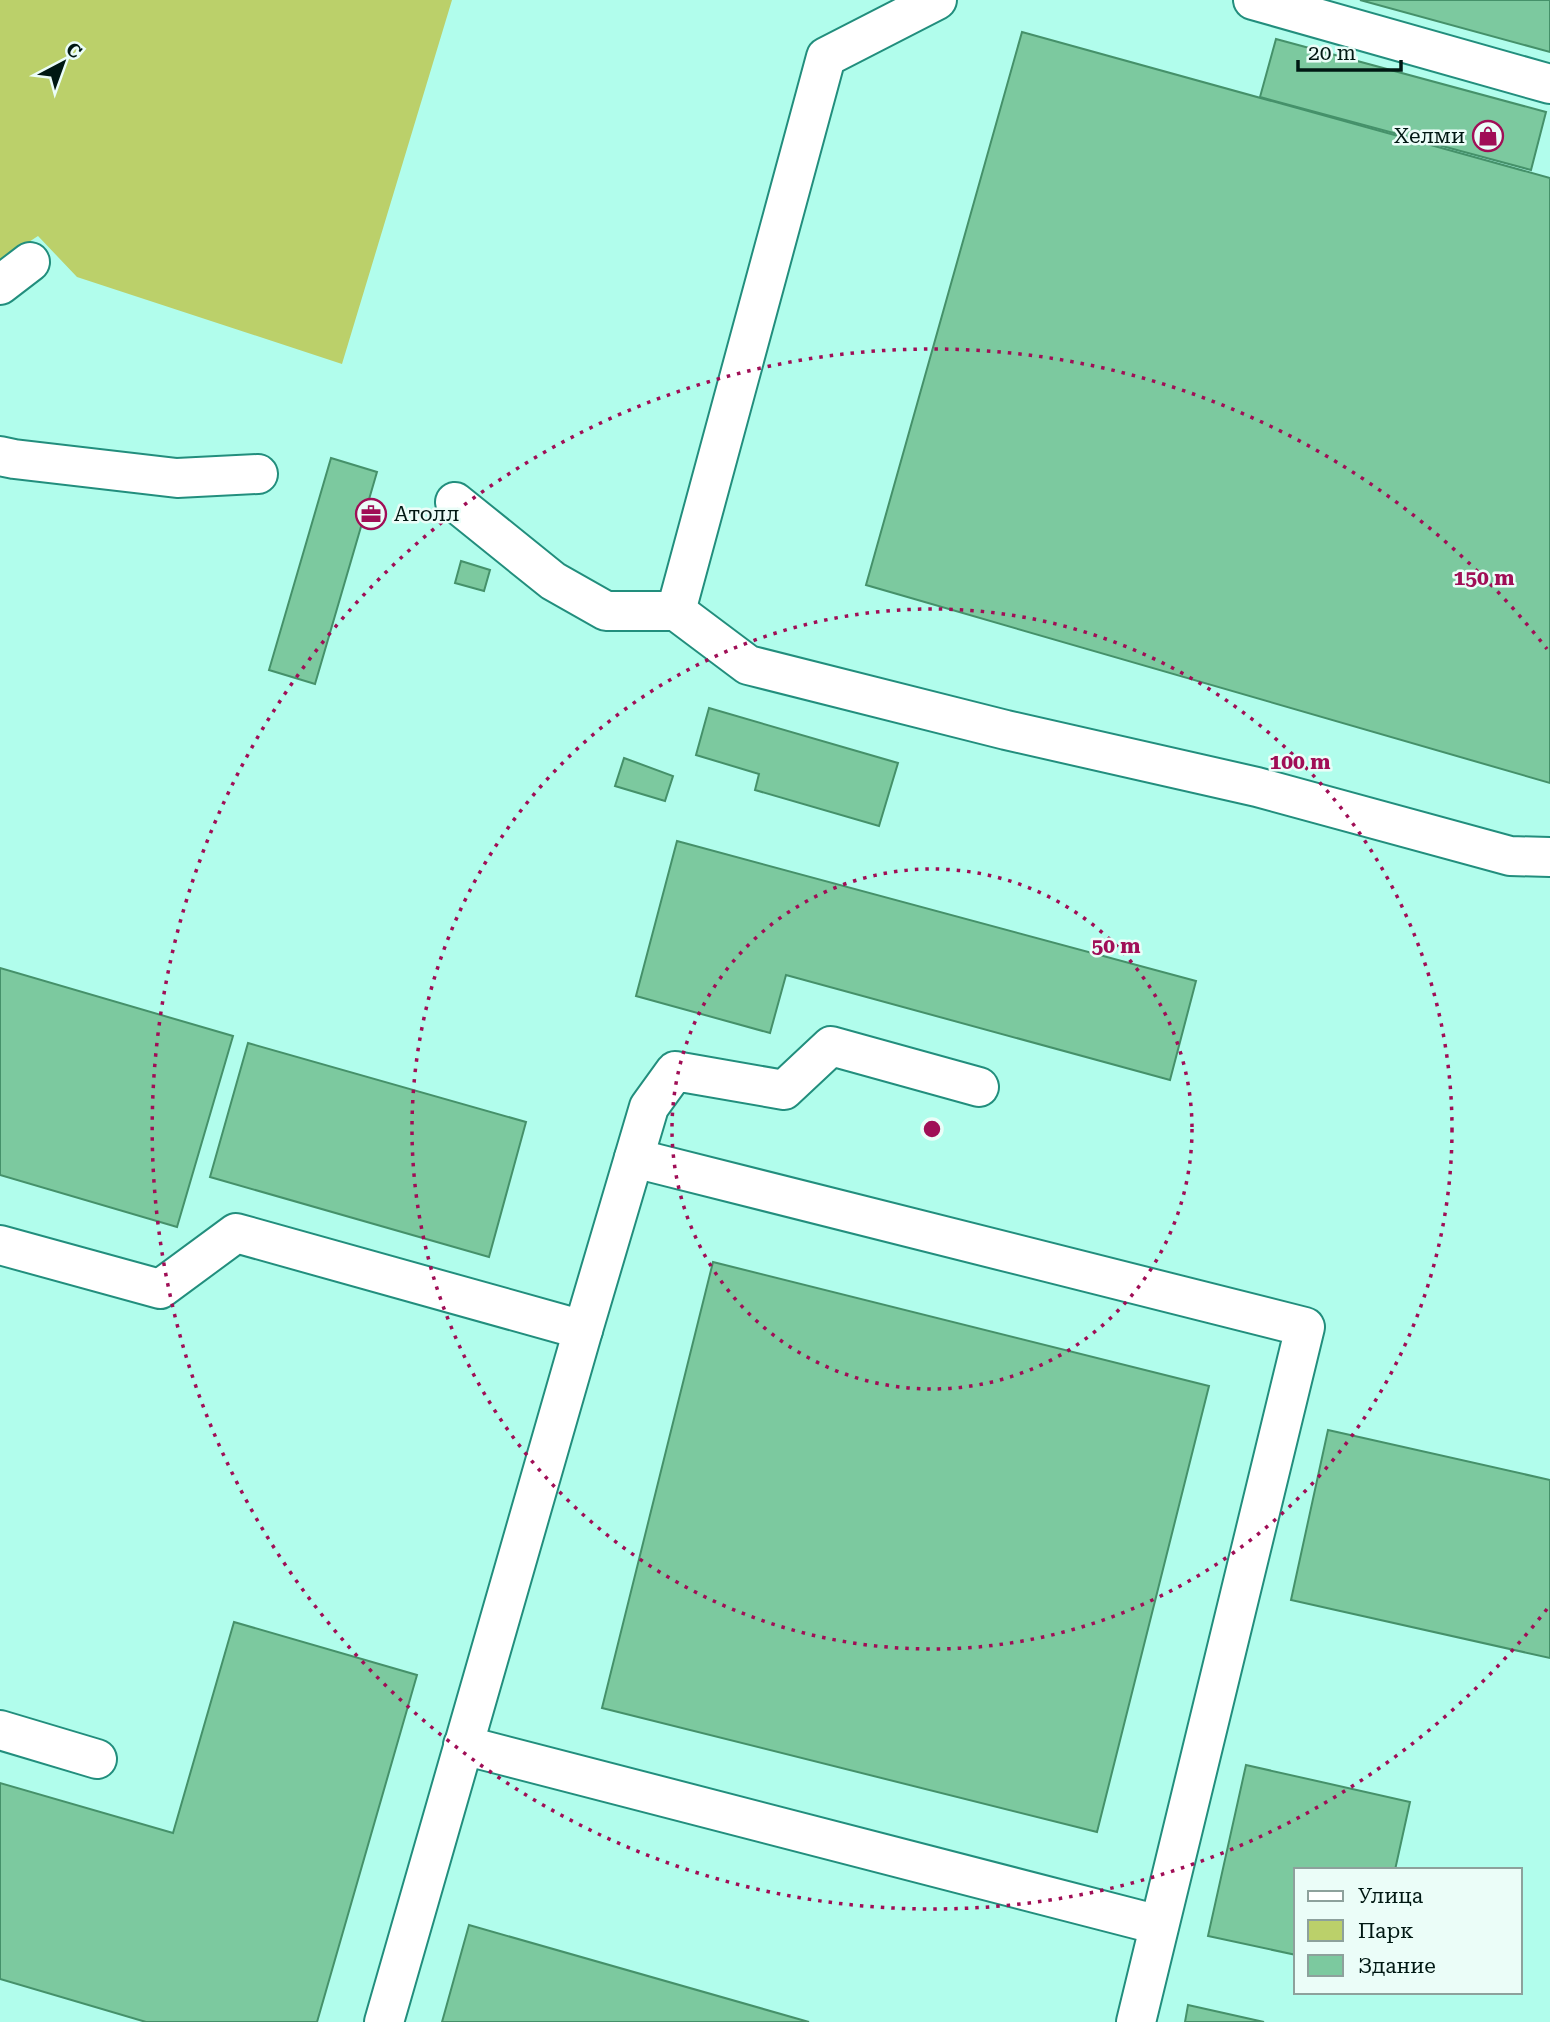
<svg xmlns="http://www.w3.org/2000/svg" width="1550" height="2022" viewBox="0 0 1550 2022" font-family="'Roboto Serif',serif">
<rect width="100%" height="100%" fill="#b1fdec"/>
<path fill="#bbd06a" d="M0,0H452L342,364L77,277L38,236L0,261Z"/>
<g fill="#7cc99f" stroke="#45916a" stroke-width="2">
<path d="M1360,0H1550V52Z"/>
<path d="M1022,32L1550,178V783L866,585Z"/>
<path d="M1276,39L1546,112L1531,170L1260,97Z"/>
<path d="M331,458L377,472L315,684L269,670Z"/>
<path d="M461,561L490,570L484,591L455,583Z"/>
<path d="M709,708L898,763L879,826L755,790L759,774L696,755Z"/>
<path d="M624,758L673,776L665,801L615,786Z"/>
<path d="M677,841L1196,981L1170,1080L786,975L770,1033L636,996Z"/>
<path d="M0,968L233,1036L177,1227L0,1175Z"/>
<path d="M248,1043L526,1122L489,1257L210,1177Z"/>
<path d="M713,1262L1209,1386L1097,1832L602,1708Z"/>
<path d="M1328,1430L1550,1480V1658L1291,1600Z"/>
<path d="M234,1622L417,1675L317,2022H146L0,1979V1783L173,1833Z"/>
<path d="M1246,1765L1410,1802L1395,1870H1296V1955L1208,1936Z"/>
<path d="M469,1925L809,2022H442Z"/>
<path d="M1188,2005L1264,2022H1185Z"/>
</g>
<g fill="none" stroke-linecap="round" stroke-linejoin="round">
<g stroke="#228e7d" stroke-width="42">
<g id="minor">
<path d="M1253,0L1550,84"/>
<path d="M0,285L30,262"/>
<path d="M0,456L14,459L177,478L258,474"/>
<path d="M455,502L553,581L606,611H676L826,57L937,0"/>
<path d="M676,611L748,665L1006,730L1257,787L1510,856L1550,857"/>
<path d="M634,1158L1305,1327L1136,2022"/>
<path d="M0,1245L160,1289L236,1233L583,1330"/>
<path d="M0,1730L97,1759"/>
<path d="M463,1745L1159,1925"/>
<path d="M384,2022L583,1330L649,1107L675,1071L784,1090L831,1046L979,1087"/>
</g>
</g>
<use href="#minor" stroke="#fff" stroke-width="38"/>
</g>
<g fill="none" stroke="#a00e56" stroke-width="3.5" stroke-dasharray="3.5 7">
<circle cx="932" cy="1129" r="260"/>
<circle cx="932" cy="1129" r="520"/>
<path d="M1547 1609A780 780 0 1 1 1547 649"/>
</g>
<defs>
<g id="shop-ring" transform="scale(1.575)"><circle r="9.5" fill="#ebfdf8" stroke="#a00e56" stroke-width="1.5"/><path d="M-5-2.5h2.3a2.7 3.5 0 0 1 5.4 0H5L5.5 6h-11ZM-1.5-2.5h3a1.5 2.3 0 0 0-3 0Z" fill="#a00e56"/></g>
<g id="office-ring" transform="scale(1.575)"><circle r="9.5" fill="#ebfdf8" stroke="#a00e56" stroke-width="1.5"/><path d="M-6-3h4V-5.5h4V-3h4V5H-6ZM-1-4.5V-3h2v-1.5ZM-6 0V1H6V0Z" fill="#a00e56"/></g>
</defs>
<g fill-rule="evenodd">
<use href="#shop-ring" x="1488" y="136"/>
<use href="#office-ring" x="371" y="514"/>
</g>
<g text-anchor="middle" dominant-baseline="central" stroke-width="5" stroke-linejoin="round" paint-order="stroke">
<g font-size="21" fill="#001813" stroke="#ebfdf8" text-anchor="end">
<text x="1465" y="136">Хелми</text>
<text x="394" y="514" text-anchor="start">Атолл</text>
</g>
</g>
<circle cx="932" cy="1129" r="10" fill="#a00e56" stroke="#ebfdf8" stroke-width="3.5"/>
<g font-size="21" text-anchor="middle" font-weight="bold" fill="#a00e56" stroke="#ebfdf8" stroke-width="5" stroke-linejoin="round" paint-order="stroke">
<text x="1484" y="585">150 m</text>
<text x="1300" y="769">100 m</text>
<text x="1116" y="953">50 m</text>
</g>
<rect x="1294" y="1868" width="228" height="126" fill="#ebfdf8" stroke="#8da19c" stroke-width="2"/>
<rect x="1308" y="1891" width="35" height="10" fill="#ffffff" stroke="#8da19c" stroke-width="2"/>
<text x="1358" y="1903" font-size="21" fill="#001813">Улица</text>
<rect x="1308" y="1920" width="35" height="21" fill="#bbd06a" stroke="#8da19c" stroke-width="2"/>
<text x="1358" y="1938" font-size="21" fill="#001813">Парк</text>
<rect x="1308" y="1955" width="35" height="21" fill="#7cc99f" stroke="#8da19c" stroke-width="2"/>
<text x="1358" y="1973" font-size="21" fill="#001813">Здание</text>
<g transform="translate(63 63) rotate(41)" stroke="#ebfdf8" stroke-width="5" paint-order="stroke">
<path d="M0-5L12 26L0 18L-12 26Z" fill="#001813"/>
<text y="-10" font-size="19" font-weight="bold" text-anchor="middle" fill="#001813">С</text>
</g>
<path d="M1298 60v10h103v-10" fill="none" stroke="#001813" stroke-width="3.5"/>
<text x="1308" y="60" font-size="21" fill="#001813" stroke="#ebfdf8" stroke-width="5" paint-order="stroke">20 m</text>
</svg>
